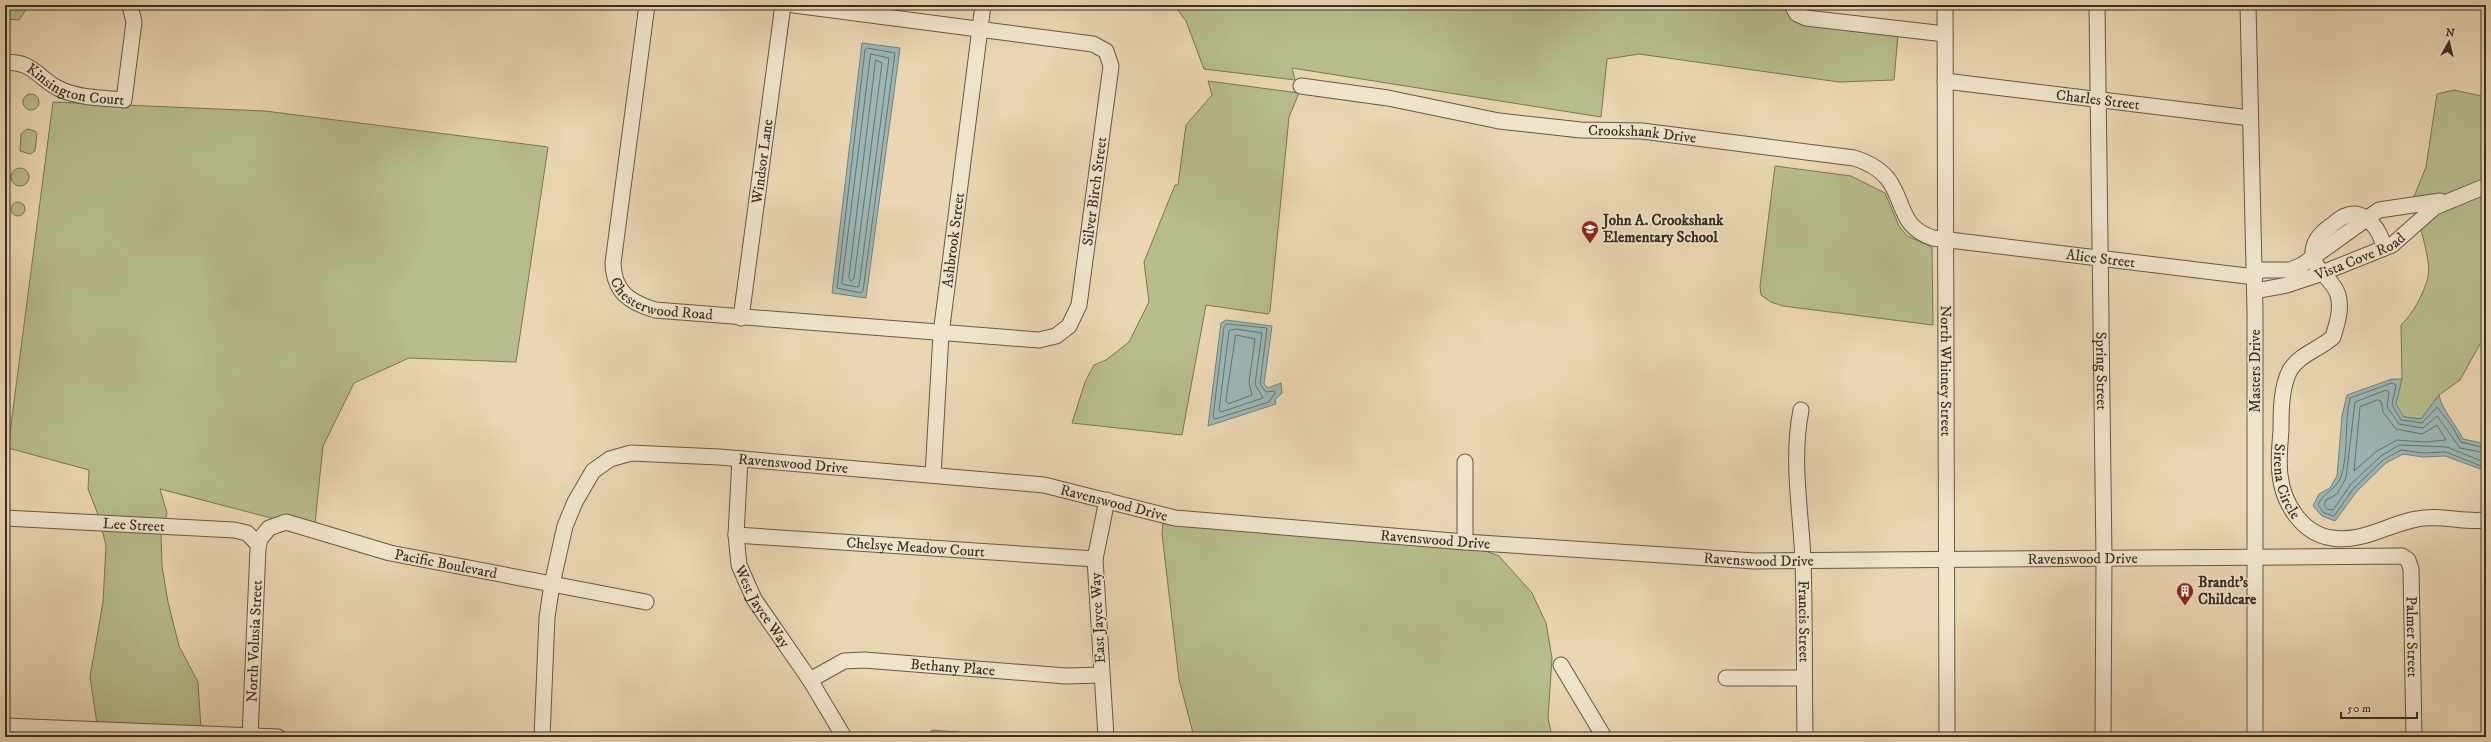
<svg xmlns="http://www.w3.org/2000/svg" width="2491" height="742" viewBox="0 0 2491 742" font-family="'IM FELL DW Pica',serif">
<rect width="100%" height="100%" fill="#ead6b2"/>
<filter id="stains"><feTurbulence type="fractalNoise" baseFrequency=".005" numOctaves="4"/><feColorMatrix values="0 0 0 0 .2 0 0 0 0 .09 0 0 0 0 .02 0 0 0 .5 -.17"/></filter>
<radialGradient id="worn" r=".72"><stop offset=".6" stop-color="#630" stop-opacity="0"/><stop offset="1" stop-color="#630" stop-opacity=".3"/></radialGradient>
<g fill="#b7bd8c" stroke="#787658">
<path d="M5,5H29L19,20L5,19Z"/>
<path d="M1174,5H1762L1898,35L1894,80L1839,82L1639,54L1607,59L1601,117L1292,68L1295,80L1204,69L1186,21Z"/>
<path d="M1208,81L1299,93L1289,117L1270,311L1268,314L1206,305L1182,435L1072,423L1085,382L1094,365L1106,360L1129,342L1149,302L1144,262L1175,185H1178L1186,125L1212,95Z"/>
<path d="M2454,90L2486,97V177L2485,181L2452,193L2413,199L2426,167L2437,94Z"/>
<circle cx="31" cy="102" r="8"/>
<path d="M53,102L265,111L548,147L516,362L409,358L354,383L323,446L315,523L275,519L160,489L167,513L165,520L99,517L88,489L89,470L8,448Z"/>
<path d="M27,129L35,131L37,134L35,151L30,154L20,151L21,134Z"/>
<path d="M1775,166L1851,176L1885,193L1899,226L1907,236L1932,247L1933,325L1783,306L1771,302L1761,295L1760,286Z"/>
<circle cx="20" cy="177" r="9"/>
<path d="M2484,193L2486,213V340L2480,344L2460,380L2439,395L2421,419L2403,417L2395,404L2402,379L2401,325C2413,314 2424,293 2428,277C2431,265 2423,238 2420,226L2437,212Z"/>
<circle cx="18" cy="209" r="7"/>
<path d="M1163,522L1480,549L1499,556L1532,593L1546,623L1552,658L1548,718L1552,737H1194L1179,679L1162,534Z"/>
<path d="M102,529L161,531L162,566L168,602L179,646L198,682L201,728L97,724L90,677L103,602L106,546Z"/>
</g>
<g fill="#9bb7b6" stroke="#74807b">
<path d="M862,43L900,48L866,298L832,293Z"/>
<path d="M1226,320L1272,326L1264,384L1268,388L1281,383L1282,393L1275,400L1276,404L1208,426L1221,323Z"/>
<path d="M2392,379H2402L2396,404L2404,417L2421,419L2439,395C2443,412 2455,423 2463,439L2486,444V471L2445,456L2423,457L2403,454L2386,463L2357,491L2335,521L2322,516L2313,506L2319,494L2330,488L2337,476L2342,416L2347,395Z"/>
<path d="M932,730L1023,737H924Z"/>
</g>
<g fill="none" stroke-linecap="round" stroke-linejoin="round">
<g stroke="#6a726c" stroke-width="1">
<path d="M867,48L895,53L863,291L861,293L837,288L865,50Z"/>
<path d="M871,54L889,58L859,286L857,287L842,284Z"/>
<path d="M876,60L882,63L854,279L851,281L849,278Z"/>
<path d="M1227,324L1267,328L1260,384L1266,392L1274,391L1275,393L1269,402L1215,419L1213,417L1224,327Z"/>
<path d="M1236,329L1262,333L1255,384L1263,398L1221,412L1219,410L1229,331Z"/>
<path d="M1236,335L1255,339L1249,383L1252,395L1228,404L1226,401Z"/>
<path d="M2378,400L2381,401L2383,412L2396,429L2422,434L2437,425L2446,440L2424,442L2397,440L2377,451L2354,471L2360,407Z"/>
<path d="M2486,448L2461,442L2452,426L2437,407L2422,423L2401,420L2392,405L2396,385L2392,383L2350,398C2344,424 2349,452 2341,477C2336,490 2322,493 2318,505L2324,513L2334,516L2354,488L2383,460L2401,450L2423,453L2446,452L2486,468"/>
<path d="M2486,453L2460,448L2437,416L2423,428L2399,424L2387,407L2389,392L2386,390L2355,402L2346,478L2337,494L2326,500L2324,505L2327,509L2333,510L2351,484L2381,456L2399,445L2447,447L2486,463"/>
</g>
<g stroke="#665847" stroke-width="17">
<g id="minor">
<path id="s1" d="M647,5L613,263C614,292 629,302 655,310L1039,340L1056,336L1069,326L1079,305L1111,66L1106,51L1093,44L794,5"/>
<path d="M1792,5L1797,14L1806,18L1945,34"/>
<path id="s2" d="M1945,5L1947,737"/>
<path id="s3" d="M2097,5L2104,559L2103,737"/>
<path d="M2248,5L2255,311V737"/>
<path id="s4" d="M5,63C32,59 41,82 62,90C80,98 104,98 124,100L134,22L130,5"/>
<path id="s5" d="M1945,81L2250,118"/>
<path id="s6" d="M1301,86L1388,98L1499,121L1581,130L1642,131L1854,158C1867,162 1879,168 1888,179C1905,202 1899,227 1933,238L2255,277"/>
<path id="s7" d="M2384,248C2381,231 2365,207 2345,216C2340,218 2336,222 2332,225C2323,231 2314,239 2313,251C2311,269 2333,278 2338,295C2342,309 2337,324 2333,337C2320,349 2300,354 2290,370C2281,387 2281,411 2281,430C2280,444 2278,461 2280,475C2283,503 2302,534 2332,538C2362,543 2388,524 2417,519C2440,514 2463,523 2486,520"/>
<path d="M2255,270H2290L2302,265L2379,210L2440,201"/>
<path id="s8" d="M2255,291L2287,285L2317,275L2392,245L2435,207L2486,186"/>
<path id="s9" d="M741,318L783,5"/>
<path id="s10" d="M1801,410C1791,461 1801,510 1803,561C1805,620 1804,678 1805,737"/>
<path id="s11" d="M740,459L736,535L739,565L754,599L810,680L844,737"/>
<path id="s12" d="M933,475L941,334L983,5"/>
<path id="s13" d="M5,518L234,530L247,533L258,544"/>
<path id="s14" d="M736,535L1095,559"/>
<path d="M1465,542V462"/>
<path d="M1561,665L1604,737"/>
<path d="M1726,678H1804"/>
<path id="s15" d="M810,680L844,661L864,660L1066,676L1101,675"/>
<path d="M5,726L278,737"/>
<path id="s16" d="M250,737L258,548L260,539L269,528L286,522L390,553L646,602"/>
<path id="s17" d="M542,737L547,617L552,584L565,526L575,502L593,471L610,459L631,453L719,457L1044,485L1175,518L1465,542L1755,561L2402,556L2408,560L2411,569L2414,737"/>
<path d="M1106,737L1095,559L1107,500"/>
</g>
</g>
<use href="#minor" stroke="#f1e4cd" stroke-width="15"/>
</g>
<defs>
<g id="school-pin" transform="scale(0.9)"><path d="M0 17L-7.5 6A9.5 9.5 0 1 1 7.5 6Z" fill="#8f2418" stroke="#f1e4cd"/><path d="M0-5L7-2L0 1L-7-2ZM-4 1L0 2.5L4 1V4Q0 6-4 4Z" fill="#fff"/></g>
<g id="building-pin" transform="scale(0.9)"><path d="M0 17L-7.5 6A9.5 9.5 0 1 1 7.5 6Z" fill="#8f2418" stroke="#f1e4cd"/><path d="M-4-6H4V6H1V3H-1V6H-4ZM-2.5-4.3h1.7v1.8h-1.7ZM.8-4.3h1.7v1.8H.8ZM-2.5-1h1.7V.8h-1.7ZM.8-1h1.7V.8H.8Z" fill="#fff"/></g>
</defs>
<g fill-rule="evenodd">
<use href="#school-pin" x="1590" y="229"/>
<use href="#building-pin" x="2185" y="591"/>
</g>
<g text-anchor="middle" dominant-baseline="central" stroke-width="3" stroke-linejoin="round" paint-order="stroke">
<g font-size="15" fill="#3a2e23" stroke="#f1e4cd">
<text stroke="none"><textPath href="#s4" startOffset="76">Kinsington Court</textPath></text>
<text stroke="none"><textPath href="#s5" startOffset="154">Charles Street</textPath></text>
<text stroke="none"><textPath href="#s6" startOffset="345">Crookshank Drive</textPath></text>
<text stroke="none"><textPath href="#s9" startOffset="158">Windsor Lane</textPath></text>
<text stroke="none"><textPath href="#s1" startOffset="886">Silver Birch Street</textPath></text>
<text stroke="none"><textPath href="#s12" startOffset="236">Ashbrook Street</textPath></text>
<text stroke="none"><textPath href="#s8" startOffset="111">Vista Cove Road</textPath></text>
<text stroke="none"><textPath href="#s6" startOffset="845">Alice Street</textPath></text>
<text stroke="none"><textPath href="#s1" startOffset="331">Chesterwood Road</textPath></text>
<text stroke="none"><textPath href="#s2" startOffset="366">North Whitney Street</textPath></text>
<text stroke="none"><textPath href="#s3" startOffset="366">Spring Street</textPath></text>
<text transform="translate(2255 371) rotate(-90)">Masters Drive</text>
<text stroke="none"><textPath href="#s17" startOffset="480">Ravenswood Drive</textPath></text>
<text stroke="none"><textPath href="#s7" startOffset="370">Sirena Circle</textPath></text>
<text stroke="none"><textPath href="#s17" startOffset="804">Ravenswood Drive</textPath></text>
<text stroke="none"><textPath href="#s13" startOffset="129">Lee Street</textPath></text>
<text stroke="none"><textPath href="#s17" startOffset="1128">Ravenswood Drive</textPath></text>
<text stroke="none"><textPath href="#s14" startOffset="180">Chelsye Meadow Court</textPath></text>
<text stroke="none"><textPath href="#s17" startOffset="1452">Ravenswood Drive</textPath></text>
<text stroke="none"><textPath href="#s17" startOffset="1776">Ravenswood Drive</textPath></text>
<text stroke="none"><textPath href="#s16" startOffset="396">Pacific Boulevard</textPath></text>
<text stroke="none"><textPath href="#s11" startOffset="154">West Jayce Way</textPath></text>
<text transform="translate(1098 618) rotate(-93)">East Jayce Way</text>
<text stroke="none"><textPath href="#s10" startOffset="212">Francis Street</textPath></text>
<text stroke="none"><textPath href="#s17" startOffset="2180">Palmer Street</textPath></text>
<text stroke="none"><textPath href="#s16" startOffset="96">North Volusia Street</textPath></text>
<text stroke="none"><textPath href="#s15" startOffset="148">Bethany Place</textPath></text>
</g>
<g font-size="15" font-weight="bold" fill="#3a2e23" stroke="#f1e4cd" text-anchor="start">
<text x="1603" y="220">John A. Crookshank<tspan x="1603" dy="17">Elementary School</tspan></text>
<text x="2198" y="582">Brandt's<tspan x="2198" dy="17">Childcare</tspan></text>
</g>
</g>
<rect width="2491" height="742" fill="none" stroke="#ead6b2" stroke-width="20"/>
<rect x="6" y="6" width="2479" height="730" fill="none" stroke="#3a2e23" stroke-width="2"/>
<rect x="10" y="10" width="2471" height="722" fill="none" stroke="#3a2e23"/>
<g transform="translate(2449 42) rotate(8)" stroke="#f1e4cd" stroke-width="3" paint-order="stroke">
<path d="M0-3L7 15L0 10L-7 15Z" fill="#3a2e23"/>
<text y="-6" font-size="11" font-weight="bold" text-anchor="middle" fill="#3a2e23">N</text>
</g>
<path d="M2341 712v6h76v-6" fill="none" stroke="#3a2e23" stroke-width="2"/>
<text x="2347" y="712" font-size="12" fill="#3a2e23" stroke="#f1e4cd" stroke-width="3" paint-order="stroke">50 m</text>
<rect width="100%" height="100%" filter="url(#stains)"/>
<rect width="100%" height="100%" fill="url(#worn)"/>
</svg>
